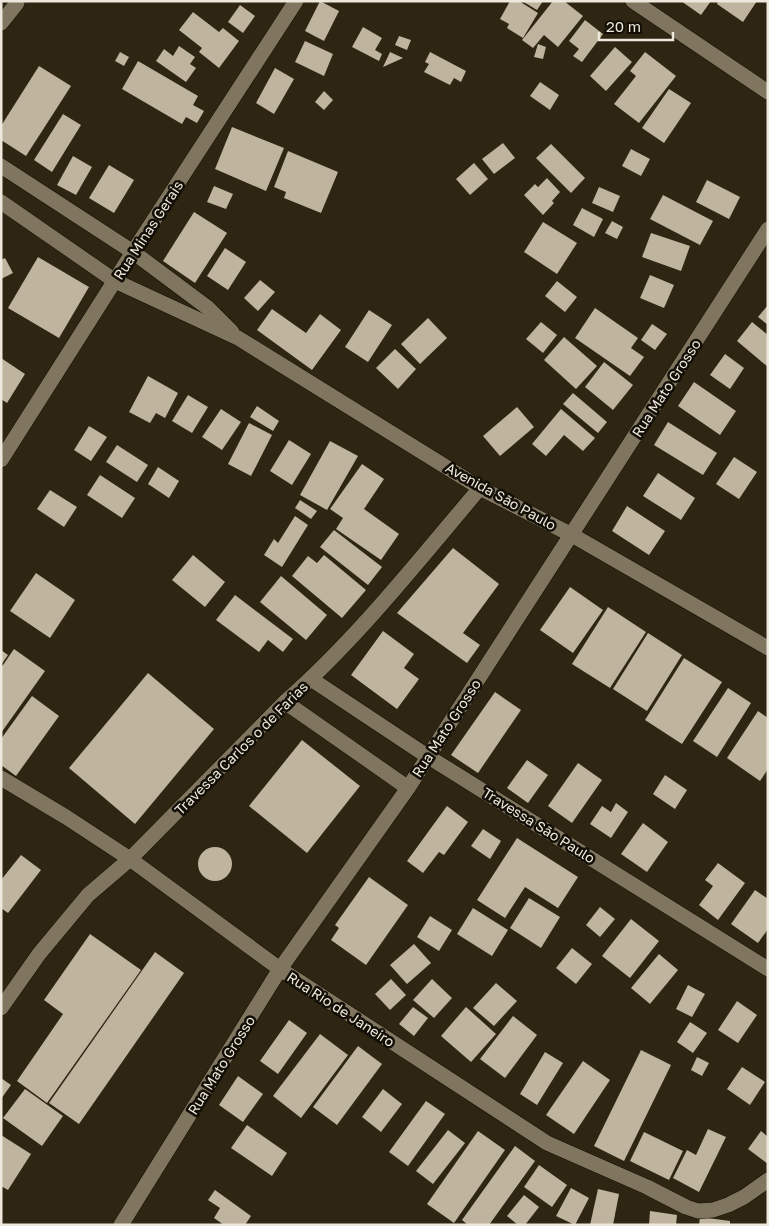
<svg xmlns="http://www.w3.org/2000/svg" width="769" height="1226" viewBox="0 0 769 1226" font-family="'Golos Text',sans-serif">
<rect width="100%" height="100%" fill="#2e2512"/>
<g fill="#bfb49d">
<path d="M320,1L339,11L324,41L305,31Z"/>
<path d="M510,1H519L538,13L523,38L507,28L509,24L500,19Z"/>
<path d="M522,1H543L537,10Z"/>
<path d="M553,1H564L583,16L558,47L544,35L533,48L522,40Z"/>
<path d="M681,1H711L701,15Z"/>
<path d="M718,1H757L743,22L717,4Z"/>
<path d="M240,5L255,16L243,33L228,22Z"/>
<path d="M193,12L219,32L223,28L239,41L219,68L199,52L202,48L179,30Z"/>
<path d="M585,20L603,34L582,62L573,56L579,49L569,41Z"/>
<path d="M363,27L382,38L375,50L382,54L379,61L352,47Z"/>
<path d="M399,36L411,40L407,50L395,45Z"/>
<path d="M305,41L333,54L324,76L295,62Z"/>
<path d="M538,44L546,47L543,59L534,57Z"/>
<path d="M179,46L195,57L190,64L196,68L186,82L156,61L164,49L173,56Z"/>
<path d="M615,47L632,62L606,91L590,76Z"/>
<path d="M120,52L129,57L124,66L115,61Z"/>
<path d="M390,52L403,58L383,67Z"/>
<path d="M430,52L466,71L461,82L454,78L450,85L424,72L429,64L425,62Z"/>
<path d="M645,52L676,76L639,123L614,104L636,76L630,71Z"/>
<path d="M138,61L198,96L193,105L204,111L197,123L186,117L182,124L122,89Z"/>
<path d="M39,66L71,86L26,156L1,140V126Z"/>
<path d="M275,68L294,79L274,114L256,103Z"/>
<path d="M540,82L559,95L550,110L530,96Z"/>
<path d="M669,89L691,103L664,143L642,128Z"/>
<path d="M324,91L333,100L324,110L315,102Z"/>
<path d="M63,114L81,125L52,172L34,160Z"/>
<path d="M232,127L284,148L266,191L215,169Z"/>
<path d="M503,143L515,158L494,174L482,159Z"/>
<path d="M551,144L585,178L571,193L536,158Z"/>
<path d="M631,149L650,159L641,176L622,166Z"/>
<path d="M288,151L338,172L321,213L284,198L286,192L274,187Z"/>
<path d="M73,156L92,167L76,195L57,185Z"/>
<path d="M474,163L488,179L470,195L456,179Z"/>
<path d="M109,165L134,180L114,213L89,198Z"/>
<path d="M547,178L560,192L552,201L554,203L543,215L524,195L535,184L538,187Z"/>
<path d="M707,180L740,197L729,219L696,202Z"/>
<path d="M214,186L233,194L226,209L207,202Z"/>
<path d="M599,187L620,196L613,212L592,203Z"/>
<path d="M663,195L713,221L700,245L650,219Z"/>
<path d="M582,208L603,219L594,237L573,225Z"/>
<path d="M194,212L227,233L195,283L163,261Z"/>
<path d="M612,221L623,227L617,239L605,233Z"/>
<path d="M543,222L577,243L557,274L524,252Z"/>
<path d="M651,233L690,246L681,271L642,257Z"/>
<path d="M225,248L246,262L228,290L207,276Z"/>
<path d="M38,257L89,287L59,338L8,308Z"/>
<path d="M5,258L13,273L1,279V260Z"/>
<path d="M650,275L674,285L664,308L640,298Z"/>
<path d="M260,280L275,292L258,311L244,298Z"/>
<path d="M557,281L577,297L565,312L545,296Z"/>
<path d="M768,305V325L758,317Z"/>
<path d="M595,308L638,338L631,348L644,357L630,376L575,338Z"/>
<path d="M272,309L306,333L320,314L341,330L312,370L257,330Z"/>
<path d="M369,310L392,325L368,362L345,347Z"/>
<path d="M428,318L447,338L420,364L401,344Z"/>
<path d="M541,322L557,335L543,353L526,339Z"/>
<path d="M752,322L768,335V367L737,341Z"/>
<path d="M652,324L667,334L655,350L641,340Z"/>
<path d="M564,337L597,366L576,389L544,360Z"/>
<path d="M395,349L416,369L398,389L376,368Z"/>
<path d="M725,354L744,368L730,389L710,375Z"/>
<path d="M1,358L25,374L7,403L1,399Z"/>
<path d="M604,362L633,385L613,410L585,387Z"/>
<path d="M148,376L178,393L165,418L156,413L150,423L129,412Z"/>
<path d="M694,382L736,411L720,435L678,406Z"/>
<path d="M573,393L607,422L598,433L563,404Z"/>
<path d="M188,395L208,407L192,433L172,421Z"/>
<path d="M257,406L279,421L273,431L250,417Z"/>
<path d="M517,407L534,427L500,456L483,436Z"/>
<path d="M221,409L241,422L222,450L202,437Z"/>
<path d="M561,409L595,438L583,451L564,435L546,456L532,444Z"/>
<path d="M668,422L717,453L703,475L654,445Z"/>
<path d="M249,423L272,435L251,476L228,464Z"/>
<path d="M89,426L107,437L91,461L74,450Z"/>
<path d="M289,440L311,454L292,485L270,471Z"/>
<path d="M330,441L358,456L327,510L300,495Z"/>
<path d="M117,445L148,465L137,482L106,462Z"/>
<path d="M734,457L757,472L739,499L716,484Z"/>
<path d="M362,464L384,479L364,509L399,534L381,560L336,529L343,518L330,509Z"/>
<path d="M158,467L179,481L169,498L148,484Z"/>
<path d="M658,473L695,498L681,520L643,496Z"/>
<path d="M100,475L135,498L122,518L87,495Z"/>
<path d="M50,490L77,507L64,527L37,509Z"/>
<path d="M300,500L317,511L311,519L295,508Z"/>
<path d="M627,506L665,531L649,555L612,531Z"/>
<path d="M295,516L308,525L282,567L264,555L274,539L278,543Z"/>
<path d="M334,530L382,567L368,585L320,547Z"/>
<path d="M453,548L499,584L463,633L480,645L467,663L397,613Z"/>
<path d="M193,555L225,582L205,607L172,580Z"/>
<path d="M324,555L366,590L342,618L292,576L308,556L317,563Z"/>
<path d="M36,573L75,600L50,638L10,611Z"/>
<path d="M281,576L327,615L306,640L260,602Z"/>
<path d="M570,587L603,610L573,653L540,630Z"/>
<path d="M235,595L293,639L283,652L268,640L259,652L216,620Z"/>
<path d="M608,607L646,632L610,688L572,664Z"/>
<path d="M383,631L414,654L404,668L419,679L397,709L351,675Z"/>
<path d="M648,633L682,655L647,711L613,689Z"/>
<path d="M14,649L45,671L1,733V668Z"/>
<path d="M1,650L8,655L1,665Z"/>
<path d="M684,658L722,682L682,744L645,720Z"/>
<path d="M148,673L214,729L135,824L69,768Z"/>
<path d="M728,688L751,703L717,757L693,741Z"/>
<path d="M495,692L521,710L478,773L451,755Z"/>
<path d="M32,696L59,716L16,776L1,765V739Z"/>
<path d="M758,711L768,718V769L760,781L727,758Z"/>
<path d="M302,740L360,786L307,853L249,806Z"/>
<path d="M527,760L548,775L528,803L507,788Z"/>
<path d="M578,763L602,780L572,823L548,806Z"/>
<path d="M665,775L687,790L675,809L653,794Z"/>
<path d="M616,803L628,812L611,838L590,824L602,806L611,812Z"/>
<path d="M447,806L468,822L444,855L439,852L423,873L407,861Z"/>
<path d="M643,823L668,842L647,872L621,854Z"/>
<path d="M483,829L501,841L490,859L471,846Z"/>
<path d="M517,838L578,877L558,908L525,887L505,918L477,900Z"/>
<circle cx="215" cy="864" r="17"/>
<path d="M21,855L41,870L8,913L1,908V880Z"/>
<path d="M718,863L745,883L718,920L699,905L713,886L705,880Z"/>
<path d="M369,877L408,905L366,965L331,940L339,928L335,925Z"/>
<path d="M755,890L768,899V929L758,943L731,924Z"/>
<path d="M529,898L560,917L541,948L510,928Z"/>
<path d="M600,907L615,919L600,937L586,925Z"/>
<path d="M473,908L508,930L492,956L457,934Z"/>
<path d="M430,916L452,930L439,951L417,937Z"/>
<path d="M631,919L659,941L630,978L602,956Z"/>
<path d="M90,934L141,970L47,1103L17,1081L63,1014L44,1000Z"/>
<path d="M414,944L431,963L407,984L390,965Z"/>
<path d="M572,948L592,964L576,984L556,968Z"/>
<path d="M155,952L184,973L79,1124L49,1103Z"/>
<path d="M659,954L678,970L650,1004L631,988Z"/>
<path d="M391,979L406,995L390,1010L375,994Z"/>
<path d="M432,979L452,998L434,1018L413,1000Z"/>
<path d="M496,983L517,1001L494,1026L473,1008Z"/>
<path d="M688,985L705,994L692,1017L676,1009Z"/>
<path d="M737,1001L757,1015L738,1043L718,1030Z"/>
<path d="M413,1007L428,1018L414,1036L399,1024Z"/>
<path d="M466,1007L496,1034L471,1062L441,1036Z"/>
<path d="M513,1016L537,1035L505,1078L480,1059Z"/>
<path d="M289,1020L307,1033L278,1074L260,1061Z"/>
<path d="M690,1022L707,1033L693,1053L677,1042Z"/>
<path d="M320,1034L348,1055L301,1118L273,1096Z"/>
<path d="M358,1046L382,1064L337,1125L313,1107Z"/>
<path d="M641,1050L671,1065L624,1161L594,1146Z"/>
<path d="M545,1052L563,1063L537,1105L520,1094Z"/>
<path d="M697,1057L709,1063L702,1076L691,1070Z"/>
<path d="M583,1061L610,1080L574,1134L546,1115Z"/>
<path d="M742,1067L765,1082L750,1105L727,1089Z"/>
<path d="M238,1076L263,1094L243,1122L219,1105Z"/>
<path d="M1,1078L11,1085L1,1099Z"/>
<path d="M25,1089L63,1116L42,1146L3,1118Z"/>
<path d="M383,1089L402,1104L381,1132L362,1117Z"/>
<path d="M426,1101L445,1114L408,1166L389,1152Z"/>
<path d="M247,1125L287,1153L272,1176L231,1148Z"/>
<path d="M708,1129L726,1137L699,1192L673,1178L687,1150L696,1155Z"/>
<path d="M448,1130L465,1143L433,1184L416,1171Z"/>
<path d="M478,1131L505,1150L454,1223L427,1204Z"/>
<path d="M761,1131L768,1137V1164L748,1149Z"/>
<path d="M644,1132L683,1151L669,1180L630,1161Z"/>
<path d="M1,1135L31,1154L8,1190L1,1186Z"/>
<path d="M515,1146L535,1161L489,1225H468L462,1220Z"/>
<path d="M539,1165L567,1185L552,1207L524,1187Z"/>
<path d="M571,1188L589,1198L575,1225L556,1216Z"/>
<path d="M598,1189L619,1194L613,1225H590Z"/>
<path d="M215,1190L251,1216L245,1225H224L214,1218L220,1208L208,1200Z"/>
<path d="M524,1195L539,1207L525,1225H518L507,1216Z"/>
<path d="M650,1211L677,1215L676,1225H649Z"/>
<path d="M700,1217L730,1221V1225H699Z"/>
</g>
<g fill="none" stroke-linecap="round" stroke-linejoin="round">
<g stroke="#160e00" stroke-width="16">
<g id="street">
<path d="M633,1L768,92"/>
<path d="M1,23L17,3"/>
<path d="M1,166L133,252L208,308L232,332"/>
<path d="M1,202L115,281L238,338L480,488L572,535L768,648"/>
<path d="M1,460L133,252L296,1"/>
<path d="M311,679L427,756L768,969"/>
<path d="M285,702L408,788"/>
<path d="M1,778L66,817L130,859L280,969L547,1143L647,1187L686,1207L698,1211L713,1210L728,1205L744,1197L768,1180"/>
<path d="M1,1008L39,954L88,895L130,859L285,702C357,639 418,561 480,488"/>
</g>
</g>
<g stroke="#160e00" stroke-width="16">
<path id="secondary" d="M121,1225L280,969L408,788L768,229"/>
</g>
<use href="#street" stroke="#807660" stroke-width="15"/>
<use href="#secondary" stroke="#807660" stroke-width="15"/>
</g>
<g text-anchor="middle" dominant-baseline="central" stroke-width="5" stroke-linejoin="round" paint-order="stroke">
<g font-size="14" fill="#eee8dc" stroke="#130f07">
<text transform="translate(148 230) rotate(-57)">Rua Minas Gerais</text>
<text transform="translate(666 388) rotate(-57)">Rua Mato Grosso</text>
<text transform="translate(501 496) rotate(29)">Avenida São Paulo</text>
<text transform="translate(446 728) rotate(-57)">Rua Mato Grosso</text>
<text transform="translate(241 748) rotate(-45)">Travessa Carlos o de Farias</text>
<text transform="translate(539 825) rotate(32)">Travessa São Paulo</text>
<text transform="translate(341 1009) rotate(33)">Rua Rio de Janeiro</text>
<text transform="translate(221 1065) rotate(-58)">Rua Mato Grosso</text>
</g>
</g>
<rect width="769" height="1226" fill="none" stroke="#eee8dc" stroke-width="5"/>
<path d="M599 32v8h74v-8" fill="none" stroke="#eee8dc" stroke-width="2.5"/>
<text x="606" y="32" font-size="15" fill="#eee8dc" stroke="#130f07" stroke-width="4" paint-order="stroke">20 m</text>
</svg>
